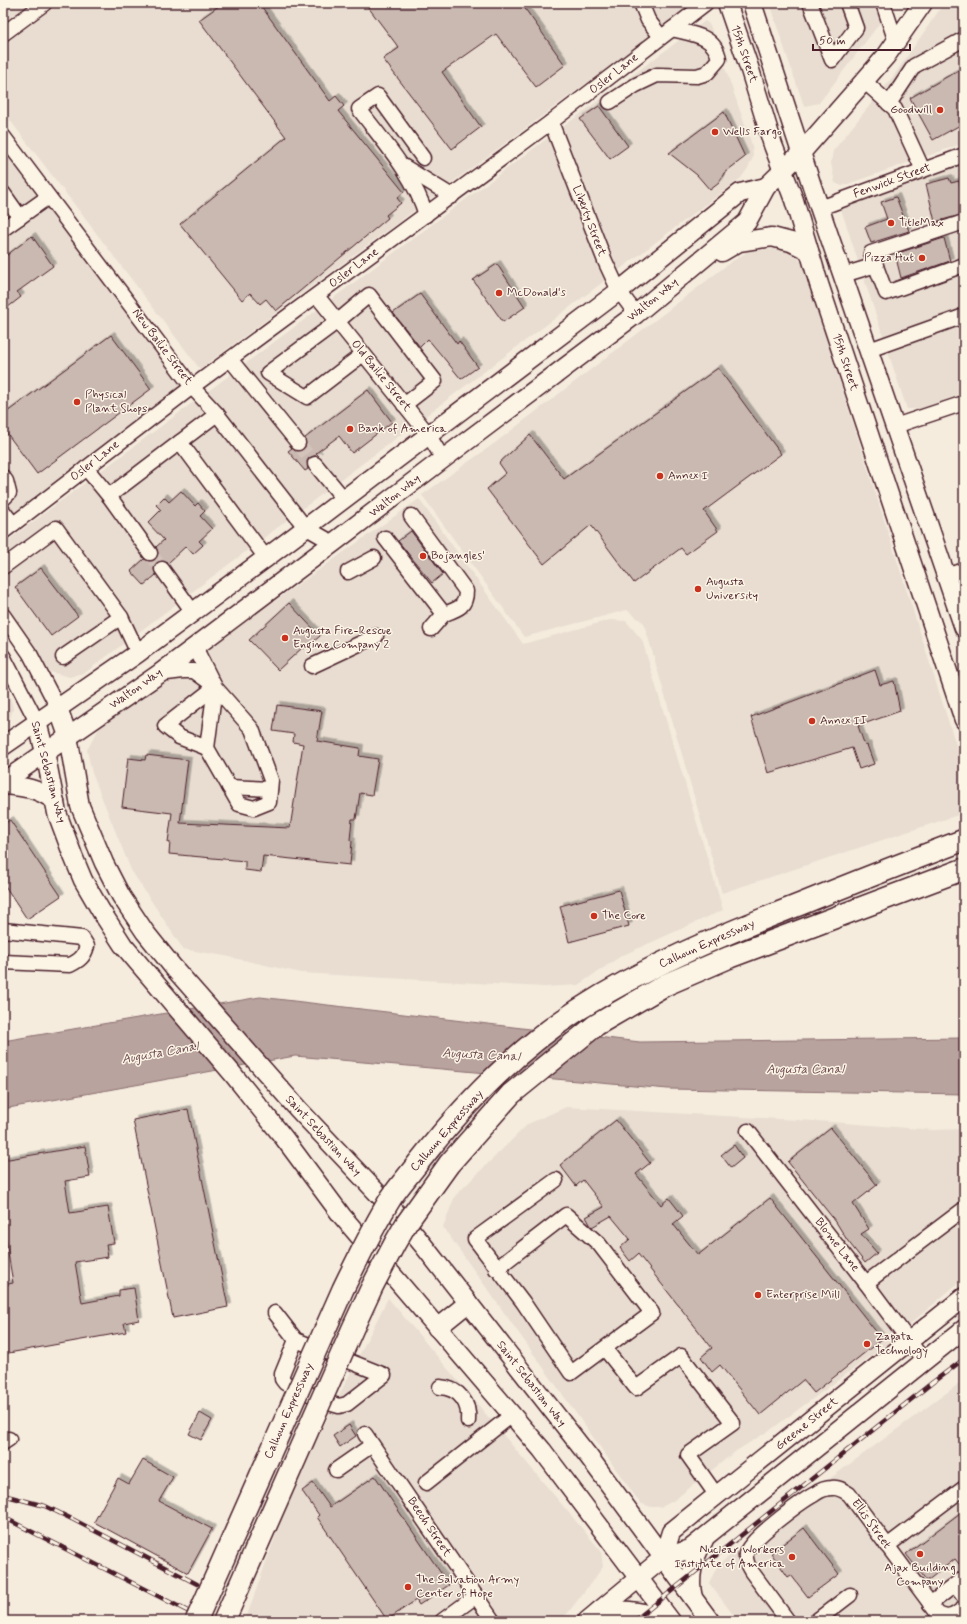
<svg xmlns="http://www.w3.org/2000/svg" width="967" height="1624" viewBox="0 0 967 1624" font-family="Mynerve,sans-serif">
<defs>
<filter id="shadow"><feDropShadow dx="3.5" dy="-3.5" stdDeviation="0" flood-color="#0004"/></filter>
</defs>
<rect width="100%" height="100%" fill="#f5ecde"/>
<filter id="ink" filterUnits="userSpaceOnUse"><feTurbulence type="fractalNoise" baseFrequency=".025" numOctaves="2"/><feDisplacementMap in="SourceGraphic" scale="8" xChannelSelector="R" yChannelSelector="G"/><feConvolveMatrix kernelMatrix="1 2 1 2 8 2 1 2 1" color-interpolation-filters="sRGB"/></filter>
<g filter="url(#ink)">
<g fill="#e8ddd0">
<path d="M3,3H51L3,38Z"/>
<path d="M60,3H695L200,369L3,111V45Z"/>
<path d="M769,3H895L819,103L804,106Z"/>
<path d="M944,3H964V143L842,186L835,183L831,163L833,151L895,74Z"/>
<path d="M705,21L710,25L752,145L753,157L748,168L741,178L86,672L70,677L50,672L3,604V544Z"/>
<path d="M3,124L201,389L3,539Z"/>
<path d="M964,163V393L920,409H907L840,206Z"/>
<path d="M774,249L785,250L799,259L802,263L964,770V813L722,893L644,623L627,610L524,637L422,495L495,443L731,262L750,250Z"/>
<path d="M419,499L523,644L610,620L626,621L642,640L723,910L621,956L578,985L544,987L301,973L225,956L183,949L131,870L92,773L87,750L102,723Z"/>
<path d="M3,683L9,692L13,709L7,727L3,730Z"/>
<path d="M566,1107L832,1122L933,1130L964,1129V1278L882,1348L773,1428L736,1451L673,1501L661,1507H651L640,1503L443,1227L455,1196L528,1124Z"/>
<path d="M388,1298L601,1551L603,1567L567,1614L558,1621H245L293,1487Z"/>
<path d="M964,1380V1621H738L709,1583L718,1565L828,1480Z"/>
</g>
<path fill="#b8a39e" stroke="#8c6e70" d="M260,997L640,1042L964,1038V1094L668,1089L295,1056L3,1109V1041Z"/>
<g fill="#cab9b1" stroke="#4a1f2b" filter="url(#shadow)">
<path d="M223,3H259L330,101L336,96L344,106L338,111L404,192L397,198L401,203L386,215L388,218L276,311L266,299L260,304L250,293L242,300L180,224L286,137L199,20Z"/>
<path d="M365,3H521L565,65L536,87L496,34L442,72L481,127L452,149L383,59L399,48Z"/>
<path d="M964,67V123L933,140L910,98Z"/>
<path d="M599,106L628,146L610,159L580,119Z"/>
<path d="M724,112L745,157L724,173L719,183L710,190L697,175L669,153Z"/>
<path d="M949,178L951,183L959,181L964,201V214L935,222L926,184Z"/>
<path d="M896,197L909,231L871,243L865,227L887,219L881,202Z"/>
<path d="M32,236L53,266L17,292L21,297L3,311V258Z"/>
<path d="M944,238L950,261L901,278L895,254Z"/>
<path d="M497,264L525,307L503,322L473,280Z"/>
<path d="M420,294L457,344L459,341L478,367L461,379L428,339L420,347L393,313Z"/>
<path d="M111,335L151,389L37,474L3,428V415Z"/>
<path d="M718,368L781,454L704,511L718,531L686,554L681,548L634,583L591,525L544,564L487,489L506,473L499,463L530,435L564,479Z"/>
<path d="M368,390L392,422L352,453L339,436L316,453L319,456H314L309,458L307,461L308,469L305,471L288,451L292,448L295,451L303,450L306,446L305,438Z"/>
<path d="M181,491L195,506L198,503L205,511L200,516L212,529L199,541L203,545L193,554L186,546L168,563L162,561L157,562L154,569L156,575L144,585L131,571L144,559L150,561L155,560L158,553L156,547L164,540L148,523L161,510L156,505L164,497L169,502Z"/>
<path d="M411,531L443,574L432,583L398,541Z"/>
<path d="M41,568L78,616L51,636L15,587Z"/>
<path d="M289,603L320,636L305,649L303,647L278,670L249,640Z"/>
<path d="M875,670L880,685L894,681L900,711L858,726L865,746L867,745L874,764L859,769L852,748L768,773L751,717Z"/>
<path d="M277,705L322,711L317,741L360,748L359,756L378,759L372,795L360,793L356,819H352L350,840L352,841L350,865L263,856L261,872L245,870V861L169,854L170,842H168L172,813L122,807L128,758L145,760L146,755L188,760L180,823L290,828L303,744L293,742L294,734L273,731Z"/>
<path d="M10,820L61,896L27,919L3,883V825Z"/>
<path d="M619,890L629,926L569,942L560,906Z"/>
<path d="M188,1109L228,1307L173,1318L133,1120Z"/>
<path d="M616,1120L650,1163L636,1174L661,1205L669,1198L683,1216L673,1224L698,1255L770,1198L882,1339L814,1393L803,1380L760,1415L720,1365L712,1372L701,1357L712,1348L638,1254L630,1261L620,1248L630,1239L611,1216L592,1227L591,1226L586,1217L604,1207L583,1180L576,1186L560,1165Z"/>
<path d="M831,1128L877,1185L853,1204L869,1229L861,1234L877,1253L865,1263L847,1240L836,1222L788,1162Z"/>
<path d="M734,1145L743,1158L731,1168L721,1155Z"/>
<path d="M85,1146L90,1177L65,1181L70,1213L108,1207L114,1243L106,1244L108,1257L75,1262L82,1303L119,1296V1290L134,1288L139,1320L124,1323L126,1332L3,1354V1285L13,1283L3,1223V1160Z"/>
<path d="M200,1413L212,1420L201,1440L189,1434Z"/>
<path d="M349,1425L356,1436L340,1447L333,1436Z"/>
<path d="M143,1460L173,1477L159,1501L212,1529L188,1573L94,1522L118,1478L129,1484Z"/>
<path d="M375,1476L449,1585L419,1605L416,1600L387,1620L317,1517L319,1515L302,1491L313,1483L330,1507Z"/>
<path d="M964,1510V1570L955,1559L927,1581L906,1554Z"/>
<path d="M804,1528L839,1574L808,1597L791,1575L788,1577L771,1553Z"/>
</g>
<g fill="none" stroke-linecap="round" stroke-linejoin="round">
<g stroke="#d3c3ba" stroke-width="14" stroke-dasharray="14 7" stroke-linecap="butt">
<path d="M298,443L315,464"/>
<path d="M150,553L162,569"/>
</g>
<g stroke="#4a1f2b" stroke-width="17">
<g id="minor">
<path d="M641,3L648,20L661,37"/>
<path d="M810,3L832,60L856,28L847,3"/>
<path d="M883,3L896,42"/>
<path d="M3,34L45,3"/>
<path d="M864,81L895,109L923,170"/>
<path d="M610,102L636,85L657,75L697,76L707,73L719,59C715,35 691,34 672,29"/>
<path d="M889,104L914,66L964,39"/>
<path d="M551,122L605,261L619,291L636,314"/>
<path d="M3,136L192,387L217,414L305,527L333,543"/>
<path d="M423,158L378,96L359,109C383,141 414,175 426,215"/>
<path d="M403,166L452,196"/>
<path d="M3,193L20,217"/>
<path d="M820,208L964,155"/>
<path d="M964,222L871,253L886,293L964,265"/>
<path d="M3,229L48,197"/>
<path d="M843,275L876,265"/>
<path d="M317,296L428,434L443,459"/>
<path d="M869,350L964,316"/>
<path d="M363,354L307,397L268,373L338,321L369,295L435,381L404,405"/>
<path d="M230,359L298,443"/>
<path d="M217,414L180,442L266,558"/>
<path d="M895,426L964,403"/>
<path d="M315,464L344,499"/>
<path d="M86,468L109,496L180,442"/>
<path d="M3,477L6,481L9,493L3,499"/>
<path d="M109,496L150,553"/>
<path d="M3,511L13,524"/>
<path d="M3,532L192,387L551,122L706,3"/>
<path d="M385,538L444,614C458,609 466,607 466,591L411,516"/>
<path d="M3,567L56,528L121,617L138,653"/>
<path d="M162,569L193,612"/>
<path d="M348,572L374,558"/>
<path d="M946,576L964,570"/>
<path d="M3,615L30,654L58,708"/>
<path d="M431,629L444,614"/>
<path d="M195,647L215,687L252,729L271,780L269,802L254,808L239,804L207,748L215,687"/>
<path d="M3,656L37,722"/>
<path d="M63,657L121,617"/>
<path d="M312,666L376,636"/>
<path d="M159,674L183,671H194L212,684"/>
<path d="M207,748L179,737L165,726L215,687"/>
<path d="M229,787L270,789"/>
<path d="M3,930L82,938L87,946C84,957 80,960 70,965L3,962"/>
<path d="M748,1131L866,1283L924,1361"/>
<path d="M496,1269L566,1215L599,1244L652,1313L571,1373L523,1302L475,1239L556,1180"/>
<path d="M866,1283L964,1209"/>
<path d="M275,1313L296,1340L384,1375L347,1404L339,1406L332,1404L285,1383L282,1379V1374L296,1340"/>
<path d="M605,1349L636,1388L681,1356L733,1423L688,1455L717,1496"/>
<path d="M440,1387C459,1388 470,1403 468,1421"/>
<path d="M365,1434L493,1621"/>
<path d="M3,1443L9,1439"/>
<path d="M336,1470L372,1445"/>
<path d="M426,1483L512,1415"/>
<path d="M887,1546L964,1488"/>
<path d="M955,1585L964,1597"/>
<path d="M930,1604L964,1578"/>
<path d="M442,1621L476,1596"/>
<path d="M788,1621L751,1571C748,1566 745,1560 746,1554C747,1541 802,1501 815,1494C819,1491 826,1488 832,1488C839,1487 844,1491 849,1494L938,1614C949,1620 955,1615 964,1608"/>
<path d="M816,1621L850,1595"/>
</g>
</g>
<g stroke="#4a1f2b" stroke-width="21">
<g id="major">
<path d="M727,3L750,70L773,145L794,200L819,284L964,720"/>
<path d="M752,3L813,189L964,628"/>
<path d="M722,252L739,242L772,237L791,242L809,251"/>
<path d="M58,708L68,736L80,806L104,863L121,896L145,932L173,967L298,1109L400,1217L423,1245L589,1457L710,1621"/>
<path d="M37,722L45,752L57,813L73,856L83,880L101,911L123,945L232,1073L284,1138L342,1216L542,1450L671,1621"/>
<path d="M3,746L138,653L266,558L619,291L740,193L766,187"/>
<path d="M3,782L159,674L333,543L443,459L636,314L747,222L766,187L801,153L886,56L923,3"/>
<path d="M3,785C25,787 37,788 55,801"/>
<path d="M437,1328L468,1303"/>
<path d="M663,1558L671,1532L964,1297"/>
<path d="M693,1598C688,1577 693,1559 704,1540"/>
<path d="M599,1611C622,1609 645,1610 666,1621"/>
<path d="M587,1621L663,1558L690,1549L964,1329"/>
</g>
</g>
<use href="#minor" stroke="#fcf5e5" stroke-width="14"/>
<use href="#major" stroke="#fcf5e5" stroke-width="18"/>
<g stroke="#4a1f2b" stroke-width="4.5">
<g id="rail">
<path d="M3,1495L45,1506L74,1520L197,1584"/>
<path d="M3,1517L207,1621"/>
<path d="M634,1621L933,1382L964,1359"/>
</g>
</g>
<use href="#rail" stroke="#fcf5e5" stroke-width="3" stroke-dasharray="9" stroke-linecap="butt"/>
<g stroke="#4a1f2b" stroke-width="24" stroke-linecap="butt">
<g id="highway-bridge">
<path d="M196,1621L343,1289C358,1258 373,1227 391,1198C399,1186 409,1175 418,1163C463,1105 516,1050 578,1010C648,965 724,934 801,904C855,882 909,861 964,840"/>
<path d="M224,1621L353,1328L372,1287L395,1243L406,1224L449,1164L511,1094L596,1025L665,985L730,957L964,869"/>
</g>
</g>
<use href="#highway-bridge" stroke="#fcf5e5" stroke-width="21"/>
</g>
</g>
<g fill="#c8321e" stroke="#fcf5e5" stroke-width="1.5">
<circle cx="940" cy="110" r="4"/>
<circle cx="715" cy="132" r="4"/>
<circle cx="891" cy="223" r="4"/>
<circle cx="922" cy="258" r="4"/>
<circle cx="499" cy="293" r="4"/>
<circle cx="77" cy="402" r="4"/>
<circle cx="350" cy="429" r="4"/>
<circle cx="660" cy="476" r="4"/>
<circle cx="423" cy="556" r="4"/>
<circle cx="698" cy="589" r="4"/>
<circle cx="285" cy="638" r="4"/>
<circle cx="812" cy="721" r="4"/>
<circle cx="594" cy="916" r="4"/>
<circle cx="758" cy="1295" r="4"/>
<circle cx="867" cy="1344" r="4"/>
<circle cx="920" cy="1554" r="4"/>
<circle cx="792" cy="1557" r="4"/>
<circle cx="408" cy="1587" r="4"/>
</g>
<g text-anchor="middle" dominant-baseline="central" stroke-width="3" stroke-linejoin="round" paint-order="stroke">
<g font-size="12" fill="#4a1f2b" stroke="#fcf5e5">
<text transform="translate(744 54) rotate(71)">15th Street</text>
<text transform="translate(614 74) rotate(-38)">Osler Lane</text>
<text transform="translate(892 181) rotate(-20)">Fenwick Street</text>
<text transform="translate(589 221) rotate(69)">Liberty Street</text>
<text transform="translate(354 268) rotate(-37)">Osler Lane</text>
<text transform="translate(653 300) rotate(-39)">Walton Way</text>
<text transform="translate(162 347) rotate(53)">New Bailie Street</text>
<text transform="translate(845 362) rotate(72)">15th Street</text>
<text transform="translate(381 376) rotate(51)">Old Bailie Street</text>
<text transform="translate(95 461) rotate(-38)">Osler Lane</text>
<text transform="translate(395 496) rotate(-38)">Walton Way</text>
<text transform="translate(136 689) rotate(-35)">Walton Way</text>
<text transform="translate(48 772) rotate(75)">Saint Sebastian Way</text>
<text transform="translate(707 944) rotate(-24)">Calhoun Expressway</text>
<text transform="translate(447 1131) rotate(-49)">Calhoun Expressway</text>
<text transform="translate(323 1136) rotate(47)">Saint Sebastian Way</text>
<text transform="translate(837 1245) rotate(52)">Blome Lane</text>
<text transform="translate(531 1384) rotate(52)">Saint Sebastian Way</text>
<text transform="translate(289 1411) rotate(-66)">Calhoun Expressway</text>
<text transform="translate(807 1424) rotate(-39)">Greene Street</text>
<text transform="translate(871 1524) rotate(54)">Ellis Street</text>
<text transform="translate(429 1527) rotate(56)">Beech Street</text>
</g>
<g font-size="12" fill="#4a1f2b" stroke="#fcf5e5" text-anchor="start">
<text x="932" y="110" text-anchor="end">Goodwill</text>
<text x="723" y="132">Wells Fargo</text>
<text x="899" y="223">TitleMax</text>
<text x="914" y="258" text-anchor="end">Pizza Hut</text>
<text x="507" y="293">McDonald's</text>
<text x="85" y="395">Physical<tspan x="85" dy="14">Plant Shops</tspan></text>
<text x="358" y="429">Bank of America</text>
<text x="668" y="476">Annex I</text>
<text x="431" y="556">Bojangles'</text>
<text x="706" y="582">Augusta<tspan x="706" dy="14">University</tspan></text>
<text x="293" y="631">Augusta Fire-Rescue<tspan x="293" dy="14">Engine Company 2</tspan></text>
<text x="820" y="721">Annex II</text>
<text x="602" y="916">The Core</text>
<text x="766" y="1295">Enterprise Mill</text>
<text x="875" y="1337">Zapata<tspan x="875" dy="14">Technology</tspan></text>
<text x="784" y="1550" text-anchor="end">Nuclear Workers<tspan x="784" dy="14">Institute of America</tspan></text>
<text x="920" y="1568" text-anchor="middle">Ajax Building<tspan x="920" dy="14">Company</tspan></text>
<text x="416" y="1580">The Salvation Army<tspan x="416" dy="14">Center of Hope</tspan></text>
</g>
<g font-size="13" font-style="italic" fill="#704d53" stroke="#fcf5e5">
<text transform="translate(160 1053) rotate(-10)">Augusta Canal</text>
<text transform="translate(481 1055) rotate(3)">Augusta Canal</text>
<text x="805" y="1069">Augusta Canal</text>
</g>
</g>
<rect width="967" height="1624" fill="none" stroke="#fcf5e5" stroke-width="16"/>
<rect x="8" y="8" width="951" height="1608" fill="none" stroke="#4a1f2b" stroke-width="1.5" filter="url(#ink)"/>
<path d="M813 44v6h97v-6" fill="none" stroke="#4a1f2b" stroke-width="2"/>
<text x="819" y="44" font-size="12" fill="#4a1f2b" stroke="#fcf5e5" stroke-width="3" paint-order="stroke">50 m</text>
</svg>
